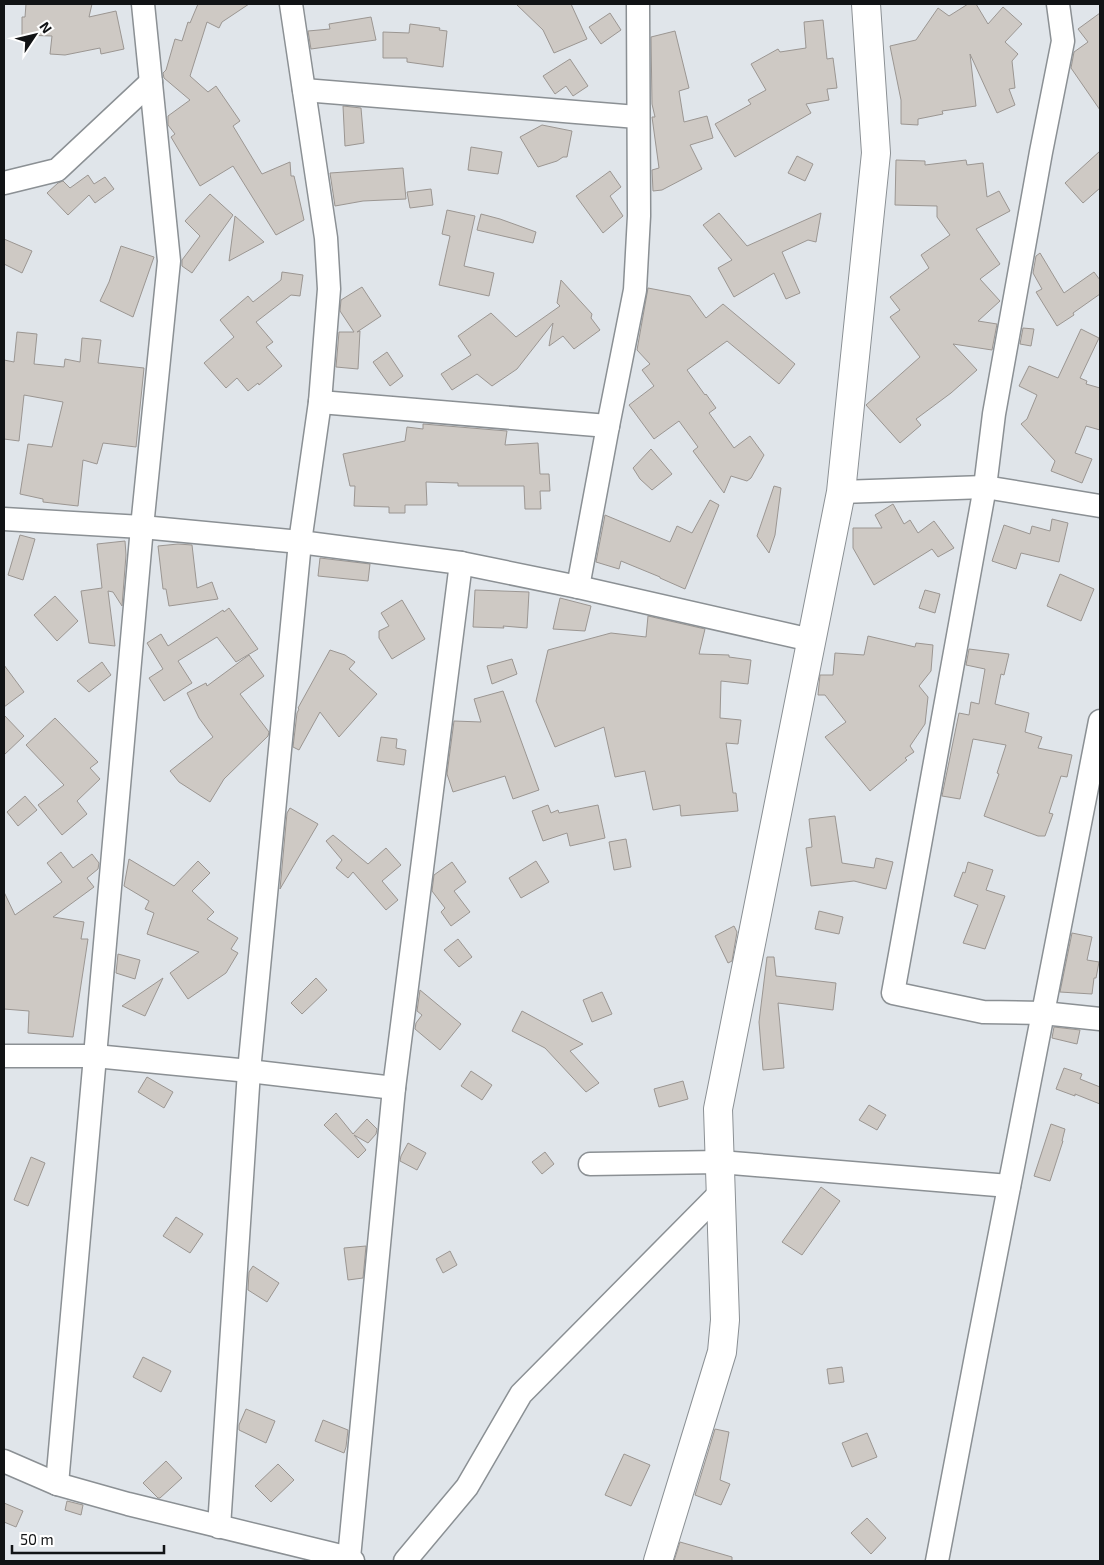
<svg xmlns="http://www.w3.org/2000/svg" width="1104" height="1565" viewBox="0 0 1104 1565" font-family="'Exo 2',sans-serif">
<rect width="100%" height="100%" fill="#e0e5ea"/>
<g fill="#cec9c4" stroke="#9b9692">
<path d="M26,4H92L89,17L116,11L124,49L101,54L100,48L65,55L50,54L52,36L22,35V17H25Z"/>
<path d="M198,4H249L222,22L219,28L207,22L190,76L208,92L216,86L240,121L233,126L262,174L290,162L291,176H294L304,220L276,235L233,166L200,186L171,137L175,134L168,125V116L190,100L164,78L163,73L166,70L175,39L182,41L188,22L190,23Z"/>
<path d="M516,4H571L587,39L554,53L543,30Z"/>
<path d="M968,4H976L988,24L1003,7L1022,24L1005,42L1018,54L1012,61L1015,88L1009,89L1015,105L997,113L970,54L976,106L942,111L943,114L918,119V125L901,124V100L890,46L916,40L938,8L949,16Z"/>
<path d="M610,13L621,30L601,44L589,27Z"/>
<path d="M1100,13V110L1071,68L1074,52L1088,42L1078,29Z"/>
<path d="M371,17L376,40L311,49L308,31L330,29L329,24Z"/>
<path d="M823,20L827,59L833,58L837,88L827,89L829,100L806,104L811,113L735,157L715,124L751,104L748,100L766,90L751,64L778,49L780,52L806,48L804,22Z"/>
<path d="M410,24L440,28L439,30L447,31L443,67L407,62V58H383V32L409,33Z"/>
<path d="M675,31L689,88L679,91L684,122L707,116L713,138L690,145L702,169L662,190L653,191L652,170L659,168L652,117H655L652,104L651,37Z"/>
<path d="M570,59L588,86L573,96L566,86L555,94L543,76Z"/>
<path d="M343,106L361,108L364,143L345,146Z"/>
<path d="M542,125L572,131L567,157H563L557,161L538,167L520,137Z"/>
<path d="M471,147L502,152L498,174L468,170Z"/>
<path d="M1100,151V188L1083,203L1065,183Z"/>
<path d="M797,156L813,164L805,181L788,173Z"/>
<path d="M896,160L925,161V165L966,160L967,165L983,163L987,197L999,191L1010,211L976,229L1000,264L980,279L1000,301L978,321L997,324L992,350L953,344L977,370L951,393L916,419L921,425L900,443L866,405L920,357L890,317L900,310L890,297L929,268L921,255L950,235L937,217V206L895,205Z"/>
<path d="M403,168L406,199L363,201L335,206L330,173Z"/>
<path d="M610,171L621,187L610,196L623,216L603,233L576,196Z"/>
<path d="M88,175L94,184L105,177L114,189L95,203L89,195L68,215L47,193L58,183L63,181L70,188Z"/>
<path d="M431,189L433,205L410,208L407,192Z"/>
<path d="M210,194L233,215L192,273L182,266V260L200,236L185,221Z"/>
<path d="M447,210L475,216L464,266L494,273L489,296L439,285L450,236L442,234Z"/>
<path d="M719,213L747,246L821,213L816,242L808,240L782,252L800,293L786,299L774,273L734,297L718,268L732,260L703,225Z"/>
<path d="M481,214L500,219L536,232L533,243L477,230Z"/>
<path d="M235,216L264,242L229,261Z"/>
<path d="M4,239L32,251L22,273L4,264Z"/>
<path d="M121,246L154,257L133,317L100,301L109,282Z"/>
<path d="M1040,253L1064,293L1094,272L1100,280V294L1073,313L1074,315L1057,326L1036,292L1042,289L1033,273L1036,256Z"/>
<path d="M282,272L303,275L300,296L291,295L256,322L273,342L266,347L282,366L259,385L258,383L248,391L237,378L226,388L204,363L234,337L220,320L248,296L253,302L281,280Z"/>
<path d="M561,280L592,314L591,318L600,330L574,349L563,336L549,346L553,323L517,369L492,386L477,374L452,390L441,374L471,355L458,336L491,313L516,337L560,306L557,303Z"/>
<path d="M362,287L381,316L357,332L360,331L358,369L336,367L339,332H354L340,311L341,300Z"/>
<path d="M648,288L690,296L706,318L723,304L795,364L779,384L727,341L687,370L705,395L706,394L716,408L709,413L734,448L750,436L764,455L751,478L747,481L731,476L724,493L693,451L698,447L679,421L654,439L629,405L654,386L642,370L650,364L637,350Z"/>
<path d="M1023,328L1034,329L1031,346L1020,344Z"/>
<path d="M1081,329L1099,338L1080,378L1087,381L1086,384L1100,388V430L1086,426L1075,453L1092,459L1082,483L1051,471L1055,461L1021,424L1027,419L1037,395L1019,386L1029,366L1058,378Z"/>
<path d="M17,332L37,334L34,364L64,367L65,359L80,362L82,338L101,340L98,363L144,368L136,447L103,443L97,464L83,460L78,506L43,502V499L20,494L28,444L52,447L63,402L24,395L19,441L4,439V360L14,362Z"/>
<path d="M387,352L403,376L390,386L373,362Z"/>
<path d="M423,424L507,431L505,445L538,443L540,474H549L550,491H540L541,509H525L524,486H458V483L426,482L427,505H405V513H389V507L354,506L355,486H350L343,454L405,441L407,427L423,429Z"/>
<path d="M651,449L672,474L652,490L640,479L633,468Z"/>
<path d="M774,486L781,488L775,535L769,553L757,536Z"/>
<path d="M710,500L719,505L685,589L660,578V577L621,561L619,569L596,562L605,515L670,542L677,526L692,533Z"/>
<path d="M893,504L904,524L910,520L918,533L934,521L954,548L938,557L932,549L874,585L853,548V528H882L875,515Z"/>
<path d="M1052,519L1068,523L1059,562L1021,553L1016,569L992,561L1004,525L1030,534L1032,526L1050,531Z"/>
<path d="M20,535L35,539L23,580L8,575Z"/>
<path d="M125,541L126,555L122,606L113,592L108,591L115,646L89,643L81,591L102,588L97,544Z"/>
<path d="M178,544L192,545L197,588L212,582L218,599L169,606L166,589H163L158,546Z"/>
<path d="M320,558L370,564L368,581L318,576Z"/>
<path d="M1060,574L1094,589L1081,621L1047,606Z"/>
<path d="M475,590L529,592L527,628L503,626L504,628L473,627Z"/>
<path d="M925,590L940,594L935,613L919,608Z"/>
<path d="M55,596L78,621L57,641L34,615Z"/>
<path d="M560,598L591,606L585,631L553,629Z"/>
<path d="M402,600L425,639L392,659L379,638V631L389,626L381,613Z"/>
<path d="M229,608L258,649L236,662L217,637L178,661L192,683L164,701L149,678L163,669L147,643L161,634L168,646L223,610L224,612Z"/>
<path d="M648,616L705,629L699,654L729,655V657L751,660L748,684L721,681L720,718L741,720L738,744L726,743L733,793H736L738,811L681,816L680,805L653,810L645,771L615,777L604,727L555,747L536,701L548,650L611,633L646,637Z"/>
<path d="M868,636L915,647L916,643L933,645L931,671L919,686L928,697L925,724L910,746L914,752L905,758L907,760L870,791L825,737L846,722L825,695H818L820,675H833L835,653L864,655Z"/>
<path d="M969,649L1009,654L1004,675L1001,674L995,704L1029,713L1025,732L1042,737L1038,748L1072,755L1067,777L1061,776L1049,813L1053,814L1045,836H1038L984,816L999,774L997,773L1006,745L973,739L960,799L942,796L959,713L969,715L971,702L979,704L985,669L966,665Z"/>
<path d="M330,650L345,655L355,662L349,669L377,694L339,737L320,712L299,750L293,747L297,713L299,709L298,708Z"/>
<path d="M249,655L264,676L240,694L269,732L268,736L224,779L210,802L179,782L170,771L213,737L199,718L187,693L206,683L207,686Z"/>
<path d="M512,659L517,674L492,684L487,666Z"/>
<path d="M102,662L111,675L89,692L77,681Z"/>
<path d="M4,665L24,692L4,707Z"/>
<path d="M503,691L539,790L513,799L505,776L453,792L447,774L454,721L481,722L474,699Z"/>
<path d="M4,715L24,736L4,755Z"/>
<path d="M55,718L98,762L90,768L100,779L77,801L87,814L62,835L38,805L64,785L26,745Z"/>
<path d="M381,737L397,739L396,748L406,750L404,765L377,761Z"/>
<path d="M25,796L37,810L18,826L7,812Z"/>
<path d="M548,805L551,813L558,810L559,813L598,805L605,838L570,846L567,833L543,841L532,811Z"/>
<path d="M290,808L318,824L280,889L287,813Z"/>
<path d="M835,816L842,863L874,868L876,858L893,862L886,889L854,881L811,886L806,848L812,847L809,819Z"/>
<path d="M333,835L368,864L386,848L401,865L382,881L398,900L386,910L353,872L348,878L336,868L342,860L326,841Z"/>
<path d="M626,839L631,867L614,870L609,842Z"/>
<path d="M61,852L73,868L92,854L99,863L98,869L87,878L94,887L53,917L84,922L81,939H88L73,1037L28,1033L29,1011L4,1009V892L15,915L62,882L47,863Z"/>
<path d="M129,859L174,886L198,861L210,873L192,891L214,912L207,919L238,938L231,949L238,953L226,973L188,999L170,973L199,952L147,934L154,913L145,909L149,901L124,886Z"/>
<path d="M536,861L549,882L521,898L509,878Z"/>
<path d="M452,862L466,882L454,891L470,912L451,926L441,912L445,908L432,891L434,875Z"/>
<path d="M968,862L993,870L986,890L1005,896L985,949L963,943L978,905L954,896L963,872L965,873Z"/>
<path d="M819,911L843,917L839,934L815,929Z"/>
<path d="M734,926L737,932L732,961L728,963L715,936Z"/>
<path d="M1072,933L1092,937L1087,960L1099,962L1096,978H1094L1092,994L1060,992Z"/>
<path d="M458,939L472,957L459,967L444,950Z"/>
<path d="M118,954L140,960L135,979L116,973Z"/>
<path d="M767,957H774L776,976L836,983L833,1010L778,1003L784,1068L763,1070L759,1022Z"/>
<path d="M163,978L145,1016L122,1006Z"/>
<path d="M316,978L327,990L302,1014L291,1003Z"/>
<path d="M420,990L461,1024L440,1050L415,1029L416,1023L422,1015L417,1011Z"/>
<path d="M602,992L612,1014L592,1022L583,1000Z"/>
<path d="M522,1011L583,1044L570,1051L599,1083L586,1092L545,1048L512,1031Z"/>
<path d="M1054,1027L1080,1030L1077,1044L1052,1038Z"/>
<path d="M1064,1068L1082,1074L1080,1079L1100,1087V1104L1075,1094V1096L1056,1089Z"/>
<path d="M471,1071L492,1085L482,1100L461,1086Z"/>
<path d="M147,1077L173,1092L164,1108L138,1092Z"/>
<path d="M683,1081L688,1099L659,1107L654,1089Z"/>
<path d="M869,1105L886,1115L877,1130L859,1120Z"/>
<path d="M336,1113L353,1134L367,1119L377,1129L376,1134L368,1143L354,1135L366,1150L358,1158L324,1125Z"/>
<path d="M1051,1124L1065,1129L1062,1141H1063L1050,1181L1034,1176Z"/>
<path d="M408,1143L426,1153L417,1170L400,1161L401,1156Z"/>
<path d="M545,1152L554,1164L542,1174L532,1162Z"/>
<path d="M31,1157L45,1163L28,1206L14,1200Z"/>
<path d="M821,1187L840,1201L802,1255L782,1242Z"/>
<path d="M176,1217L203,1234L190,1253L163,1236Z"/>
<path d="M366,1246L363,1278L348,1280L344,1248Z"/>
<path d="M450,1251L457,1265L443,1273L436,1259Z"/>
<path d="M253,1266L279,1283L267,1302L248,1290L249,1272Z"/>
<path d="M143,1357L171,1371L161,1392L133,1377Z"/>
<path d="M842,1367L844,1382L829,1384L827,1369Z"/>
<path d="M246,1409L275,1421L266,1443L239,1430V1425Z"/>
<path d="M323,1420L348,1430L346,1447L344,1453L315,1441Z"/>
<path d="M715,1429L729,1432L720,1480L730,1484L721,1505L695,1495Z"/>
<path d="M867,1433L877,1457L852,1467L842,1443Z"/>
<path d="M624,1454L650,1465L631,1506L605,1495Z"/>
<path d="M166,1461L182,1478L160,1498H158L143,1483Z"/>
<path d="M278,1464L294,1480L271,1502L255,1486Z"/>
<path d="M67,1501L83,1505L81,1515L65,1510Z"/>
<path d="M4,1503L23,1511L16,1527L4,1522Z"/>
<path d="M867,1518L886,1538L871,1554L851,1533Z"/>
<path d="M680,1542L732,1557V1561H674Z"/>
</g>
<g fill="none" stroke-linecap="round" stroke-linejoin="round">
<g stroke="#8b9094" stroke-width="25">
<g id="street">
<path d="M1058,4L1063,41L1041,152L994,414L985,487L893,993L983,1012L1043,1013L1100,1019"/>
<path d="M304,90L637,117"/>
<path d="M4,183L57,170L151,82"/>
<path d="M320,402L608,426"/>
<path d="M841,492L985,487L1100,506"/>
<path d="M4,519L142,527L300,542L461,563L578,587L811,640"/>
<path d="M578,587L608,426L635,290L639,216L638,4"/>
<path d="M4,1056H95L249,1071L394,1088"/>
<path d="M590,1164L720,1162L1009,1186"/>
<path d="M4,1461L57,1484L128,1504L349,1558L353,1561"/>
<path d="M57,1484L142,527L169,261L143,4"/>
<path d="M219,1527L249,1071L300,542L320,402L329,289L326,238L291,4"/>
<path d="M349,1558L394,1088L461,563"/>
<path d="M405,1561L467,1487L521,1394L721,1192"/>
<path d="M937,1561L977,1351L1100,721"/>
</g>
</g>
<g stroke="#8b9094" stroke-width="30">
<path id="secondary" d="M658,1561L722,1352L725,1320L718,1109L841,492L876,153L866,4"/>
</g>
<use href="#street" stroke="#fff" stroke-width="22"/>
<use href="#secondary" stroke="#fff" stroke-width="28"/>
</g>
<rect width="1104" height="1565" fill="none" stroke="#111315" stroke-width="10"/>
<g transform="translate(35 35) rotate(55)" stroke="#ffffff" stroke-width="4" paint-order="stroke">
<path d="M0-4L9 19L0 12L-9 19Z" fill="#111315"/>
<text y="-8" font-size="14" font-weight="bold" text-anchor="middle" fill="#111315">N</text>
</g>
<path d="M12 1545v8h152v-8" fill="none" stroke="#111315" stroke-width="2.5"/>
<text x="20" y="1545" font-size="15" fill="#111315" stroke="#ffffff" stroke-width="4" paint-order="stroke">50 m</text>
</svg>
